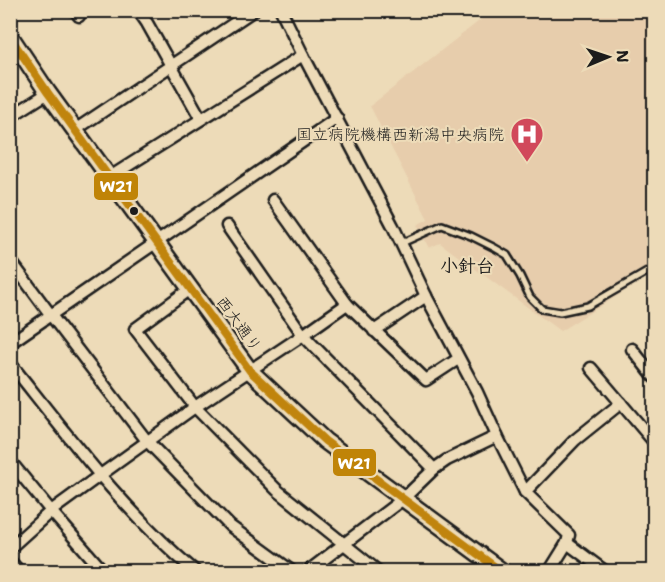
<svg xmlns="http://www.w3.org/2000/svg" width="665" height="582" viewBox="0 0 665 582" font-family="'Shantell Sans','Klee One',sans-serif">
<rect width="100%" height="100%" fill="#eddbb8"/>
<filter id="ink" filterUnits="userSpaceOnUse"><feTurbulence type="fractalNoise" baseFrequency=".0167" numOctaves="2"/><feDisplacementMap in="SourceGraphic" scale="12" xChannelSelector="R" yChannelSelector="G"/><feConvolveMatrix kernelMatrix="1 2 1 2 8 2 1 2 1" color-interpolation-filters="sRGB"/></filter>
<g filter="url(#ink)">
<path fill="#e7cdac" d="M492,11H654V273L560,331L440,243L429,248L417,225L428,219L370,106Z"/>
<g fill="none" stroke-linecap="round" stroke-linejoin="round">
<g stroke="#1c1c1c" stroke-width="10">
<path id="lane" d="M402,243L442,225L471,236L495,248L507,255L520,276L530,297L542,309L560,312L588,306L654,268"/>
</g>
<g stroke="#1c1c1c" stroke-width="15">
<g id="street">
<path d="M75,10L79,16"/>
<path d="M138,10L147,23L201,119"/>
<path d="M281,10L303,55L393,226L426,296L477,392L497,436L525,492L569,535L567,543L606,572"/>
<path d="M10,117L48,93"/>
<path d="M75,130L254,10"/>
<path d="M110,177L303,55"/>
<path d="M273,200L347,304L426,380L458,359"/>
<path d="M227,226L303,335L434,469"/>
<path d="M10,260L50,314L147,441L230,526L293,572"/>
<path d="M191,288L135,329L195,407L277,490L379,572"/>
<path d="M374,331L426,296"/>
<path d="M10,343L337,118"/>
<path d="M632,349L654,377"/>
<path d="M10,363C69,437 123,511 196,572"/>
<path d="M591,368L654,442"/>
<path d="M10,461L51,511L104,572"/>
<path d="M525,492L575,440L621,403"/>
<path d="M10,548L51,511L99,476L195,407L303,335L347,304"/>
<path d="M10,561L20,572"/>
<path d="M307,572L403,499L434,469L447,460L497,436"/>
<path d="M549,572L567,543"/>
</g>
</g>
<g stroke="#1c1c1c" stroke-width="20">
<path id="secondary" d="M10,36L48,93L250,371L325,441L503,572"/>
</g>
<use href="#lane" stroke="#eddbb8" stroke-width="5"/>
<use href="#street" stroke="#eddbb8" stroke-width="10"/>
<use href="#secondary" stroke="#eddbb8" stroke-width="15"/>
<g stroke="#eddbb8" stroke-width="12">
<path id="bus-1" d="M10,37L48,93L250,371L325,441L502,572"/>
</g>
<use href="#bus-1" stroke="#c08407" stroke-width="8"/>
</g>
</g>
<defs>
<g id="hospital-pin" transform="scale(1.725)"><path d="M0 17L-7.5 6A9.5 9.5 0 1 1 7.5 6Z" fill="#d1495b" stroke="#eddbb8"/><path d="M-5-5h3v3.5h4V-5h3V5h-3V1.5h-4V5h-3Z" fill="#fff"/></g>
</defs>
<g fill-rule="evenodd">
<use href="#hospital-pin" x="527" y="134"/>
</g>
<circle fill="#1c1c1c" stroke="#eddbb8" stroke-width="2" cx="134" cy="211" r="5"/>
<g text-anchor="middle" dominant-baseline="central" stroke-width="4.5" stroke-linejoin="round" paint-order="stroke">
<g font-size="16" fill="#1c1c1c" stroke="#eddbb8" text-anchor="end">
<text x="504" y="134">国立病院機構西新潟中央病院</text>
</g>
<g font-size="16" fill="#1c1c1c" stroke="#eddbb8">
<text transform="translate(239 324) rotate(54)">西大通り</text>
</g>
<g font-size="18" font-weight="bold" fill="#1c1c1c" stroke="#eddbb8">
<text x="467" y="266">小針台</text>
</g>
</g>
<g stroke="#eddbb8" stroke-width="2">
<rect x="93" y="172" width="46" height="29" rx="6" fill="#c08407"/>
<rect x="332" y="448" width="45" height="29" rx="6" fill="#c08407"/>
</g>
<g font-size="16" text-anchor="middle" font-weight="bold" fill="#fff">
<text x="116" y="192">W21</text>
<text x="354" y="469">W21</text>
</g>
<rect width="665" height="582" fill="none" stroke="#eddbb8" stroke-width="36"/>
<rect x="18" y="18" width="629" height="546" fill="none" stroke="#1c1c1c" stroke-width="2" filter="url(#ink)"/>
<g transform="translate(608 57) rotate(88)" stroke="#eddbb8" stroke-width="4.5" paint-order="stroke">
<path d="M0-4.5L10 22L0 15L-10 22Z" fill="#1c1c1c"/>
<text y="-9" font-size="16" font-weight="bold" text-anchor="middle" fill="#1c1c1c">N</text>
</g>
</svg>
